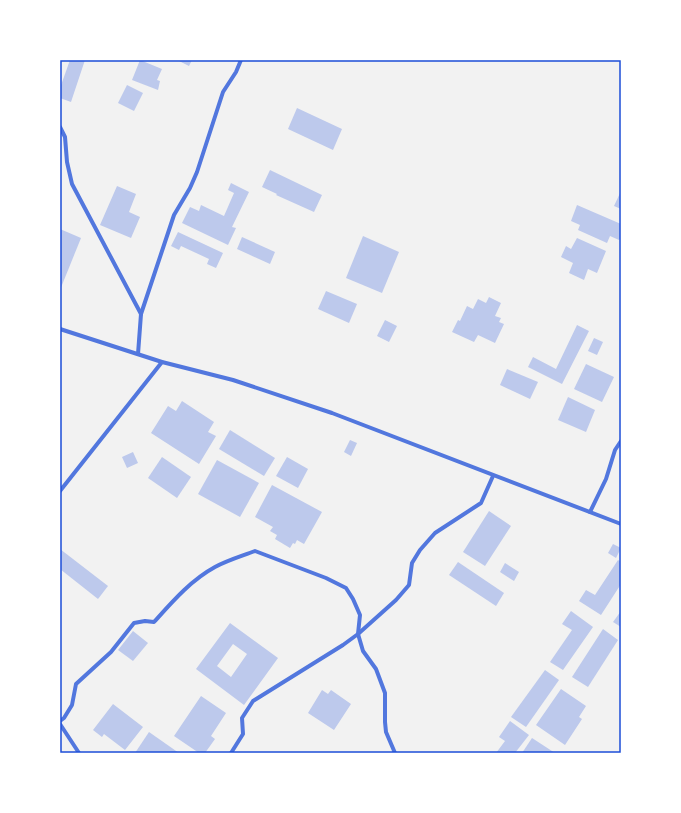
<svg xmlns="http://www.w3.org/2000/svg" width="681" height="813" viewBox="0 0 681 813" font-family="Cabin,sans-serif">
<rect width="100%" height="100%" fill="#f2f2f2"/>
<g fill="#bdc9ec" fill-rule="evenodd">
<path d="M70,60H85L71,102L60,98V88Z"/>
<path d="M140,60L162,69L157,80L160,81L158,90L132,80Z"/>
<path d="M177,60H192L189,66Z"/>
<path d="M127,85L143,93L134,111L118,103Z"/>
<path d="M297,108L342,129L333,150L288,129Z"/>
<path d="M270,170L322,195L314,212L276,195L277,194L262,187Z"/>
<path d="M231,183L249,192L232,227L236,228L228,245L182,223L190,207L199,211L201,205L224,216L234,193L228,190Z"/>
<path d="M117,186L136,194L129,212L140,217L131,238L100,225Z"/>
<path d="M621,191V209L614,206Z"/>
<path d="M577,205L621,224V237L619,240L610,236L607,243L578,230L580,225L571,221Z"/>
<path d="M60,229L81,238L60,290Z"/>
<path d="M178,232L223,253L216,268L207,264L209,259L181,246L179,250L171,246Z"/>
<path d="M363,236L399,252L382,293L346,278Z"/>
<path d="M242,237L275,252L270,264L237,249Z"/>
<path d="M577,238L606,251L597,273L588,269L584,280L569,273L573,263L561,257L566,246L571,249Z"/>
<path d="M326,291L357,304L349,323L318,309Z"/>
<path d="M489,297L501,303L495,316L501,318L499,322L504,324L495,343L478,335L474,342L452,332L458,320L460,321L467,306L473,309L478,299L486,303Z"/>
<path d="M385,320L397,326L389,342L377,336Z"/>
<path d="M577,325L589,331L562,384L528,367L533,357L556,369Z"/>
<path d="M594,338L603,342L597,355L588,351Z"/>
<path d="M586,364L614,377L602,402L574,389Z"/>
<path d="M507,369L538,382L530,399L500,385Z"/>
<path d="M568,397L595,410L586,432L558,420Z"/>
<path d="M182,401L214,422L208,432L216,436L199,464L151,433L168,406L176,411Z"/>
<path d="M230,430L275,458L264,476L219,449Z"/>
<path d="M350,440L357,443L351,456L344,452Z"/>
<path d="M133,452L138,463L127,468L122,457Z"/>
<path d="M162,457L191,477L177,498L148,478Z"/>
<path d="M287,457L308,469L298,488L276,476Z"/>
<path d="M217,460L259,483L240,517L198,494Z"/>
<path d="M272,485L322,512L304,544L297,540L295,544L293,543L290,548L275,539L277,535L270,531L273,527L255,517Z"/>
<path d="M489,511L511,526L485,566L463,552Z"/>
<path d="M613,544L621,548L616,558L608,553Z"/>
<path d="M60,549L108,586L98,599L60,569Z"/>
<path d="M618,560L621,562V584L601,615L579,601L586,590L595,595Z"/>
<path d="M458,562L504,593L496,606L449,575Z"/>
<path d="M505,563L519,572L514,581L500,572Z"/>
<path d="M571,611L593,627L563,670L550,662L572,630L562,624Z"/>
<path d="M621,611V627L613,622Z"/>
<path d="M230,623L278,658L244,705L196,669ZM233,644L247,654L231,677L217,666Z"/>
<path d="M603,629L618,640L588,687L572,677Z"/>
<path d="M133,631L148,643L133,661L118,650Z"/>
<path d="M545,670L559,680L526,727L511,717Z"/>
<path d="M561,689L586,706L579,717L582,719L565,745L536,725Z"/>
<path d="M322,690L328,694L331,690L351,704L334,730L308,713Z"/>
<path d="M201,696L226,713L211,736L215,739L205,753H199L174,736Z"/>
<path d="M113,704L143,727L125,750L104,734L102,737L93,730Z"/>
<path d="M510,721L529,735L515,753H496L505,741L499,737Z"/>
<path d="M149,732L179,753H135Z"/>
<path d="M532,738L555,753H522Z"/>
</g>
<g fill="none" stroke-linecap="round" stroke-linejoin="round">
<g stroke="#5277de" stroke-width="4">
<path d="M60,127L65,137L67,162L72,184L141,314"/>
<path d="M60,329L162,362L233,380L332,413L621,524"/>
<path d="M138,354L141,314L174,215L190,188L197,172L223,92L236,72L241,60"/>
<path d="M60,491L162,362"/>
<path d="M590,512L606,479L615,450L621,441"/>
<path d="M60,721L64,718L72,705L76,684L111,652L134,623L145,621L154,622C172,602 191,580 215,567C228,560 242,556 255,551L326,578L346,588L353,599L360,615L358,634L363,651L376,669L385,693V722L386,732L395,753"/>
<path d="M60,724L79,753"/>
<path d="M231,753L243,734L242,718L253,701L343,645L358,634L396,600L409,585L412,563L420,550L435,533L481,503L493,476"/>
</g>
</g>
<rect width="681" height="813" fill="none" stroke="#ffffff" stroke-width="122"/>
<rect x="61" y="61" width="559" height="691" fill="none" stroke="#1d4ed8" stroke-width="1.5"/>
</svg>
